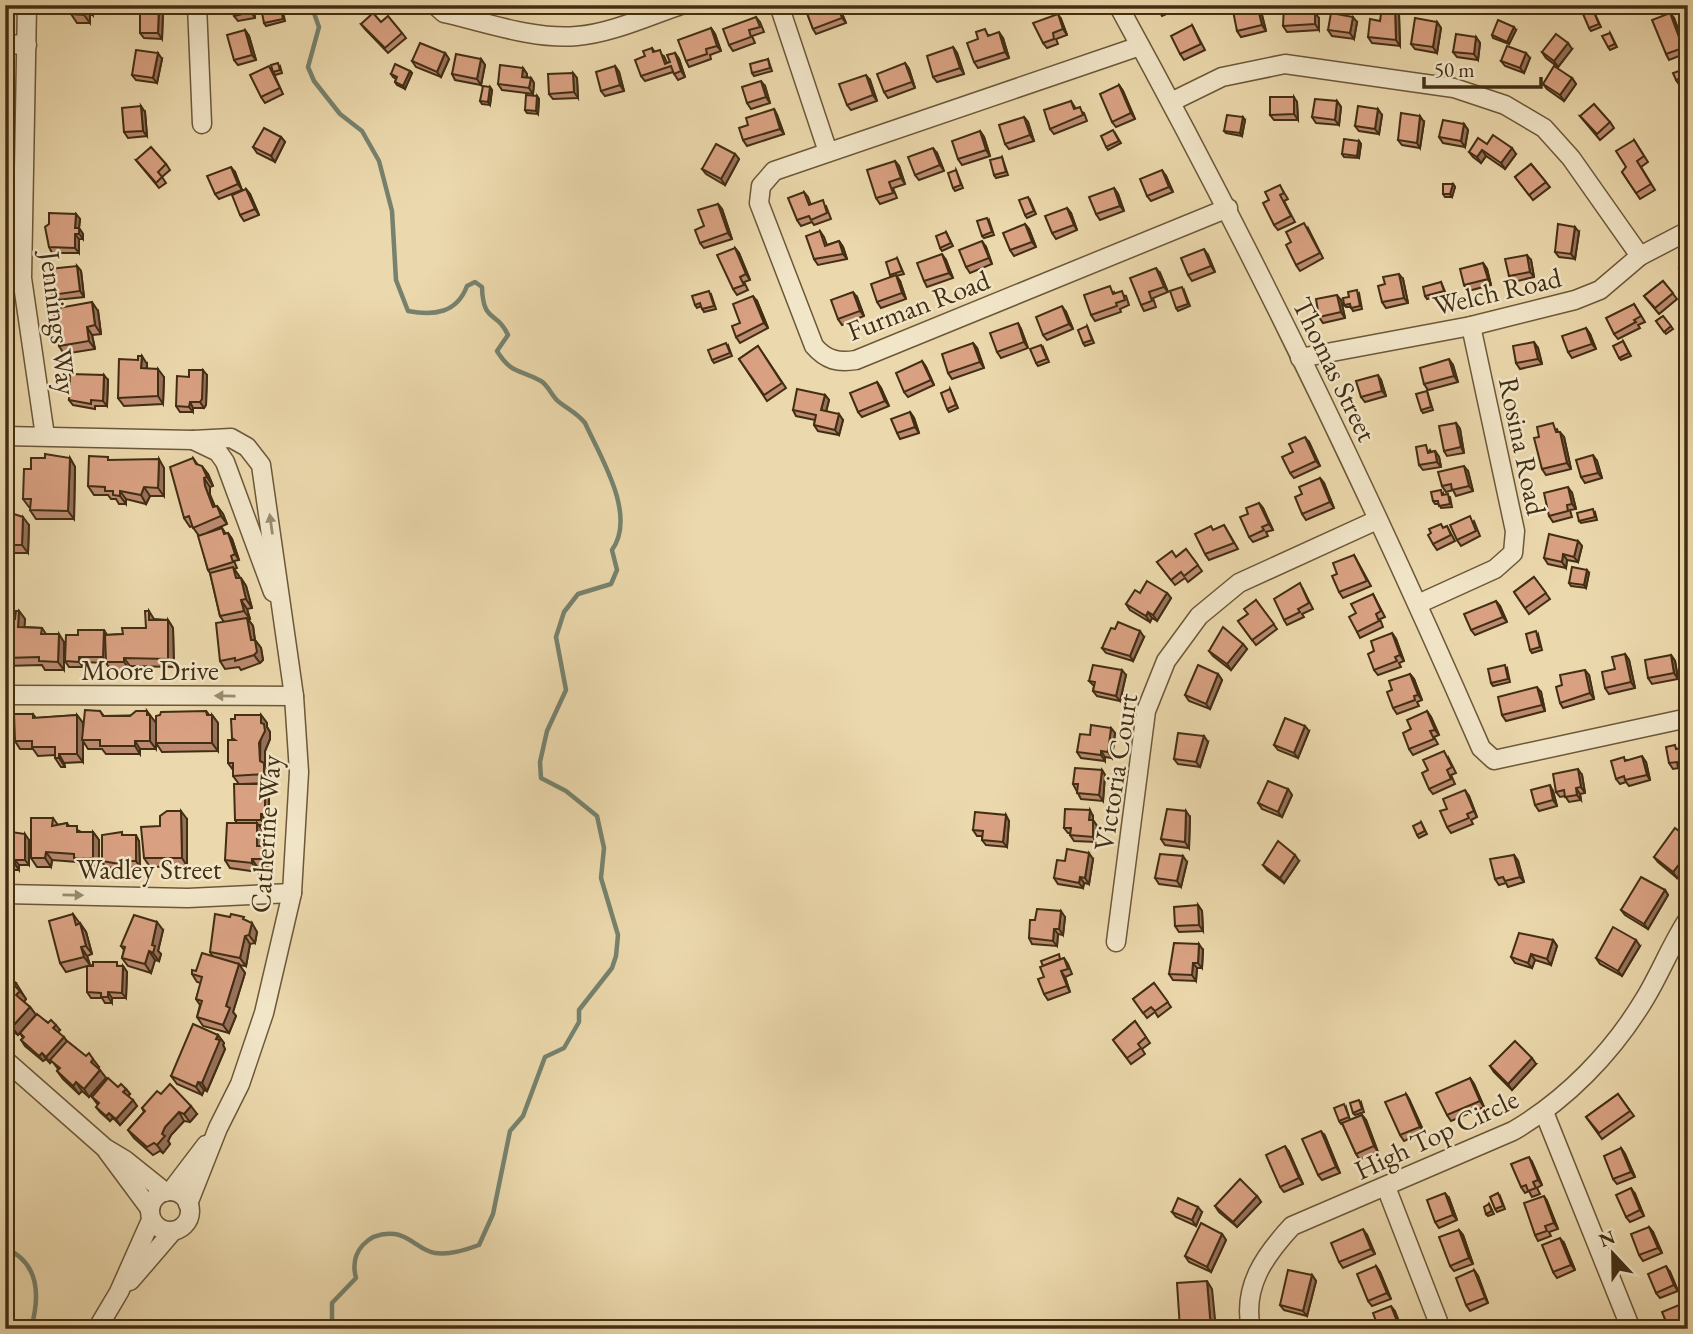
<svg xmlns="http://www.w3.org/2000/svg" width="1693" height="1334" viewBox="0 0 1693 1334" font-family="'EB Garamond',serif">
<rect width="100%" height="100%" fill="#ebd8ac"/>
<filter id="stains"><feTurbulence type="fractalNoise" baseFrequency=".00286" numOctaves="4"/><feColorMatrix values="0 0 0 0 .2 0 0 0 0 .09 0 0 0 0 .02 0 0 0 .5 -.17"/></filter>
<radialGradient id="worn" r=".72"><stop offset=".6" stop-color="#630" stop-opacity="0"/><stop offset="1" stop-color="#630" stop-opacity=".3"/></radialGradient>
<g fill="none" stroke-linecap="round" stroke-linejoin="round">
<g stroke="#76826e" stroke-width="4.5">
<path d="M311,5L319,27L308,67L314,81L340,114L362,131L379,161L392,211L396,280L408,311C434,316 457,313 467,286L475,282L482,287C483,324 497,310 508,335L497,351C512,375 520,369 541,381C549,386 552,397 559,402C569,410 577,413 585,423C601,458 637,515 612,550L617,570L611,584L578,594L564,612L556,637L566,690L547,731L540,762L541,778L566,791L597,816L604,848L601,878L618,935L616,956L612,968L579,1010V1022L564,1048L545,1057L523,1116L510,1131L493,1214L479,1245C465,1250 450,1255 435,1253C421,1251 410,1236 395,1234C368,1231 349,1252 356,1278L332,1303V1321L342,1329"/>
<path d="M5,1248C40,1263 40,1296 31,1329"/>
</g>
<g stroke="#6c5839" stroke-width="21">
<g id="minor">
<path d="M27,5L22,278L45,436"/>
<path d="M197,5L202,124"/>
<path d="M435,5L444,13C485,22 534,40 577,36C612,33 648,16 681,5"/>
<path d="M779,5L828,152"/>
<path d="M1118,5C1251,247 1371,495 1481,748L1494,760L1688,718"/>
<path d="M5,44L27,45"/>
<path d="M1140,46L774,171L761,186L759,203L814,346C826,360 838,363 856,360L1228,208"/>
<path d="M1171,102L1222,77L1285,64L1454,88L1505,105L1544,128L1571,158L1640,256"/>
<path d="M1300,358L1471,326L1575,300L1600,290L1640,256L1688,231"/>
<path d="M5,436L193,440L231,438L247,447L261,465L294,696L299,772L292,893L264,1013L240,1084L218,1128L188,1204"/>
<path d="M193,440L218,452L225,462L273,592"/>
<path d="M1418,604L1495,569L1513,553L1515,531L1471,326"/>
<path d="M5,695L294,696"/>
<path d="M5,894L188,898L292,893"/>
<path d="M1116,942L1146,711L1166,661L1199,616L1239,583L1377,520"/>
<path d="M5,1060L105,1148L125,1160L165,1192"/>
<path d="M1544,1112L1631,1329"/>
<path d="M107,1151L150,1209"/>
<path d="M1386,1187L1441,1329"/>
<path d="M171,1191L206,1145"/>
<circle cx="170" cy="1211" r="20"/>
<path d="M130,1281L173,1231"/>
<path d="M97,1329L119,1292L151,1220"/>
<path d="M1251,1329C1242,1287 1265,1255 1292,1226L1513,1131C1566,1100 1612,1053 1644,1000C1660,974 1671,945 1688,919"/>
</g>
</g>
<use href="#minor" stroke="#f2e6c9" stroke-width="18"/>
</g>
<g fill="#bb8a70" stroke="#422e13" stroke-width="2">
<path d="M52,5H93V15H90V23H77L71,14H58Z"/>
<path d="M253,5L255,18L238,21L234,16Z"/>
<path d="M356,5H379V6L360,11Z"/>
<path d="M804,5H844L845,7L840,9L846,23L816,34L813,29Z"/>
<path d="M853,5H868L856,10Z"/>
<path d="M1156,5H1178L1180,8L1162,16Z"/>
<path d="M1378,5L1376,13L1368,11L1366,9Z"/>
<path d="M1415,5H1428V9Z"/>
<path d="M159,6L163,12L162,39L144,38L140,33Z"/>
<path d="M1308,7L1312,13H1315L1319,18V30L1287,32L1283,26Z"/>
<path d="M1395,8L1399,14L1400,46L1372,43L1368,37L1380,21Z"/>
<path d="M281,9L283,12L285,21L266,26L264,23Z"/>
<path d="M1593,10L1601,27L1591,31L1589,28Z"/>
<path d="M1261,11L1266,31L1241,37L1237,31Z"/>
<path d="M1670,13L1674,18L1687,53L1669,60L1666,54Z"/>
<path d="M756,17L760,22L764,32L752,36L755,43L733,51L729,45Z"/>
<path d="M1061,19L1067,35L1056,39L1058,44L1047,48L1043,43Z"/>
<path d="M381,22L402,33L406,38L388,53L365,29L361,24Z"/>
<path d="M1357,22L1354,39L1332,36L1328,30Z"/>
<path d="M1437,22L1441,28L1437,53L1415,49L1411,44Z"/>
<path d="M1192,25L1205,50L1184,60L1180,54Z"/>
<path d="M711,28L715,34L721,51L710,55L711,59L689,67L686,61Z"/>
<path d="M245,30L249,36L256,60L238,65L234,60Z"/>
<path d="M1516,30L1509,44L1493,38L1492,35Z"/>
<path d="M1610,33L1617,47L1610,50L1608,47Z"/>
<path d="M989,35L1003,38L1009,58L978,68L974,62Z"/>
<path d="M1476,37L1480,43L1478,60L1457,57L1453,52Z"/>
<path d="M953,47L957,53L964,74L937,82L933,77Z"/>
<path d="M652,48L655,52L664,56L667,63L670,62L675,53L679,59L685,77L678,80L673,72L645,81L641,76L645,56Z"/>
<path d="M1572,49L1558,67L1546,58L1542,52Z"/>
<path d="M445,53L449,59L441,77L416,67L412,61Z"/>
<path d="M1530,58L1524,73L1505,66L1501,61Z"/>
<path d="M162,59L157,83L136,80L132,75Z"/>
<path d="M481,59L485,65L481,85L455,80L452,74Z"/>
<path d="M768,59L772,71L754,76L752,73Z"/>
<path d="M905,63L909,69L915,88L888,98L884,92Z"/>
<path d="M280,66L282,73L275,75L273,72L283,94L265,103L261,97L273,72Z"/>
<path d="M615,66L619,72L624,91L605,96L601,91Z"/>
<path d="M523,68L527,74V77L531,78L534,83L533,94L502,90L498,84Z"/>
<path d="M1682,70L1687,83L1680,86L1676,80Z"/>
<path d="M410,71L412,73L405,89L397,85L395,82L396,79L393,77L391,74Z"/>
<path d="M573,73L577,78L578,98L553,99L549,94Z"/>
<path d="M1572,78L1576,84L1564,101L1547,89L1543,84Z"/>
<path d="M870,80L877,101L851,110L847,105Z"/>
<path d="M1119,85L1123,91L1135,119L1116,127L1112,122Z"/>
<path d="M765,86L770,103L751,109L747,103Z"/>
<path d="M490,87L492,90L490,105L482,104L480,101Z"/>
<path d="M537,96L539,99L538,114L527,113L525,110Z"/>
<path d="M1071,101L1076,109L1084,113L1087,121L1054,134L1050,129Z"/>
<path d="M1337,101L1341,107L1339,125L1316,123L1312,117Z"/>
<path d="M1297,102L1298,120H1274L1270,115Z"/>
<path d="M774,109L777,115L784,134L747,146L743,140L748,125Z"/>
<path d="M145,112L147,136L128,138L124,132Z"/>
<path d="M1382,115L1379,134L1359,131L1355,126Z"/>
<path d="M1580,116L1610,122L1614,128L1600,140Z"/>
<path d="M1024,117L1028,122L1034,141L1009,149L1005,144Z"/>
<path d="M1245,120L1242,136L1226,133L1224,131Z"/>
<path d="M1424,122L1420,148L1402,145L1398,140Z"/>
<path d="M1464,124L1468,130L1465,147L1443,143L1439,137Z"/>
<path d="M980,131L984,137L990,156L962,165L958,159Z"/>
<path d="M1115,133L1121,143L1108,150L1106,147Z"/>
<path d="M281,137L285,142L275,162L257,153L253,147Z"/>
<path d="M1634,140L1648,162L1641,167L1655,190L1640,199L1622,172L1626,167Z"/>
<path d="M1359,141L1361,144L1359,158L1344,157L1342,154Z"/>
<path d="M1487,144L1516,154L1505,169L1486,156L1481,163L1473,157L1469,152Z"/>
<path d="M937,153L944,171L919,180L915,175Z"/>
<path d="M735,154L739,159L725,185L706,174L702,169Z"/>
<path d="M1002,157L1008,175L996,178L994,175Z"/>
<path d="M136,160L166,164L170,170L162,177L166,183L159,188Z"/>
<path d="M895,161L899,166L905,184L893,188L897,198L880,204L876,198Z"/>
<path d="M1531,164L1550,187L1533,200L1515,177Z"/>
<path d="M956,170L963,188L955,191L953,188Z"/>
<path d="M235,172L242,190L219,199L215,194Z"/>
<path d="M1166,176L1173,192L1151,201L1147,196Z"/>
<path d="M1453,184L1455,187L1452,197H1445L1443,194Z"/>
<path d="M1114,188L1118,194L1124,211L1100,220L1096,214Z"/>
<path d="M246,189L250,194L259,215L244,221L240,215Z"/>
<path d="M1283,191L1288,199L1284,201L1295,222L1278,230L1274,225L1269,200Z"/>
<path d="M804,192L808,197L811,205L826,206L831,219L814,225L812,222L801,226L797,220Z"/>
<path d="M1030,200L1036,214L1027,218L1025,215Z"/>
<path d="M718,204L722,209L732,239L704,248L700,243L704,226Z"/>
<path d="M1067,208L1071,213L1077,230L1056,239L1052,233Z"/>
<path d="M76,214L80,219L79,228L83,234V239H79V253H52L49,247Z"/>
<path d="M989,220L994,235L984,238L982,236Z"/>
<path d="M1025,224L1029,229L1036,247L1014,256L1010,250Z"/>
<path d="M1308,228L1323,258L1300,271L1296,265Z"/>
<path d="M820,231L824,237L827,245L839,241L843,247L847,259L818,265L814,259Z"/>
<path d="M946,232L953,246L942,251L940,248Z"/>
<path d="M1579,232L1575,259L1559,257L1555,252Z"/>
<path d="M986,247L992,264L970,273L966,267Z"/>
<path d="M735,248L739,253L750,280L744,282L748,290L737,295L733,289Z"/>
<path d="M1208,255L1215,272L1192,281L1188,275Z"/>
<path d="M897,258L904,274L896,276L900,281L906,299L881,308L877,302L891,277L890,275Z"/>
<path d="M946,260L953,278L927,287L924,281Z"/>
<path d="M1531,260L1534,277L1513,282L1509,276Z"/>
<path d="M1483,263L1487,269L1491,285L1468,291L1464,285Z"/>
<path d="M77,266L81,271L84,297L56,300L52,295Z"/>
<path d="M1160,273L1168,292L1153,298L1156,307L1144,311L1141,305Z"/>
<path d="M1403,279L1408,303L1386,308L1382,302Z"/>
<path d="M1663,281L1677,299L1659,314L1644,296Z"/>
<path d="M1441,282L1446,294L1427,299L1425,296Z"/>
<path d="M1184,290L1190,306L1178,311L1176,308Z"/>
<path d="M1114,292L1115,294L1126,296L1129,305L1120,309L1121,312L1095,321L1091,315Z"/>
<path d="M1359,293L1362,309L1353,311L1351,307H1346L1344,305Z"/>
<path d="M711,294L716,309L704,312L701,306L697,308L695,305Z"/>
<path d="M857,297L864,316L842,325L838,319Z"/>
<path d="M1341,300L1345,318L1323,323L1319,317Z"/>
<path d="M757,301L768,328L740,343L736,337L740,323Z"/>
<path d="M1634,304L1645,322L1638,325L1640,328L1618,339L1614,334Z"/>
<path d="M98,311L101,334L92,335L95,349L64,354L59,346Z"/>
<path d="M1066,312L1073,329L1047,340L1043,335Z"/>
<path d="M1663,316L1673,329L1666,334L1656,321Z"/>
<path d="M1087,326L1094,343L1085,346L1083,343Z"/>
<path d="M1586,328L1590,334L1596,349L1572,358L1568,352Z"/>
<path d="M1021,329L1028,348L1001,358L997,352Z"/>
<path d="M1623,341L1631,356L1621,360L1619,358Z"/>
<path d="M973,343L977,348L984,368L952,379L948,373Z"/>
<path d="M728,345L732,356L714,363L712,360Z"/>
<path d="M758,346L786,388L767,401L739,359Z"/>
<path d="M1043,347L1049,362L1038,366L1036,363Z"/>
<path d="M1538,348L1542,364L1520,369L1516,363Z"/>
<path d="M922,361L926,367L934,385L908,397L904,392Z"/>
<path d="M147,364V369L164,377L163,404L124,406L118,398Z"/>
<path d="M1453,365L1458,382L1428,390L1424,384Z"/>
<path d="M207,375L206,405L204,408H193V412H180L176,406L189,377Z"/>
<path d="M108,380L107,406H95V409L73,405L69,400Z"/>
<path d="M1381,380L1386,396L1365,402L1361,397Z"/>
<path d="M877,382L881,388L889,406L862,417L858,412Z"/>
<path d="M1688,388V403H1686L1682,397Z"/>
<path d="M950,389L958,408L949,412L947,409Z"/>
<path d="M1427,391L1428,394L1433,410L1423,413L1421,410Z"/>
<path d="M825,395L829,400L826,411L843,420L839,435L818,431L814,425L815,420L796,416L793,410Z"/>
<path d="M910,412L914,418L919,433L900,439L897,433Z"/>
<path d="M1456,423L1460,429L1464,453L1447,456L1444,451Z"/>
<path d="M1557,429L1558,432L1564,437L1571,469L1546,475L1542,469L1539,437Z"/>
<path d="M1309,442L1320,466L1294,478L1290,473L1293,452Z"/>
<path d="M1430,450L1431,452L1435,451L1439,457L1441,467L1423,470L1419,465Z"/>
<path d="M70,458L75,467L74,519H36L30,510L31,507H29L23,499Z"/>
<path d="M193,458L198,465L208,474L213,486L210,487V495L215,507L217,506L223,514L227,524L207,533L222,528L226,534L228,533L232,539L239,560L234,561L237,568L234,569L246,586L252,608L247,609L250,619H248L253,626L255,640L261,648L263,660L260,663L241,670L239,667L225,669L220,661L224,622L220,616L210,573L208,570L199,536L192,526L190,527L184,518Z"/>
<path d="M110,460L164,468V496H150L146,504L126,499V504H119L116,499H111L108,495H94L88,486Z"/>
<path d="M1597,461L1602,478L1585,483L1581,477Z"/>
<path d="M1468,471L1473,491L1456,496L1453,490L1446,492L1442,486Z"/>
<path d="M1320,478L1324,483L1334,508L1306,520L1302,514Z"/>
<path d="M1443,493V495L1450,497L1452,507L1441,508L1439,504H1435L1433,501Z"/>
<path d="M1572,493L1576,509L1570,510L1572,517L1553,522L1549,516Z"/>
<path d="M1259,503L1263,508L1273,530L1266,532L1268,536L1253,542L1249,537L1248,514Z"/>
<path d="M1595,512L1597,520L1581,523L1579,521Z"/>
<path d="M5,514L29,525L28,553H5Z"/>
<path d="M1474,521L1480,536L1461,546L1457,540Z"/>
<path d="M1224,525L1238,549L1209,560L1205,554L1214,530Z"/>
<path d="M1447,526L1455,541L1437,550L1433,544L1431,533Z"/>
<path d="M1578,541L1582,546L1578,562L1567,560L1566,568L1548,564L1544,558Z"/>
<path d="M1186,549L1202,571L1188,582L1185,578L1175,585L1157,562L1176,557Z"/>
<path d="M1354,555L1371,586L1343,598L1339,592L1337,574Z"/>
<path d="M1589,573L1586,588L1571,586L1569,583Z"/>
<path d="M1534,577L1550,599L1529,614L1514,592Z"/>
<path d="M1303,589L1313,609L1302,614L1304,617L1287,625L1284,620Z"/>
<path d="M1140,593H1167L1171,598L1157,621L1152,618L1150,622L1130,610L1126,604Z"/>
<path d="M1373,594L1385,617L1380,619L1383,627L1360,638L1357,632L1356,613Z"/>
<path d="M1256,600L1277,629L1256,645L1238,621L1248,614Z"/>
<path d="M1496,601L1500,606L1507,622L1475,635L1471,630Z"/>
<path d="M19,611L25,619L24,627L42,628L46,634L64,642V670H45L42,665L5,666V619H15Z"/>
<path d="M154,619L168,620L173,628L174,667L130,666V670H111L106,663L83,662V667H69L65,661L78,635L104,630L107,635L123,634L146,628Z"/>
<path d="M1392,633L1396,639L1404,661L1399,663L1401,667L1378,675L1374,670V651Z"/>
<path d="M1538,634L1542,650L1532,653L1530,650Z"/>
<path d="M1144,637L1133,661L1106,653L1102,648Z"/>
<path d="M1243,644L1247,649L1231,670L1213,656L1209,651Z"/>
<path d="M1625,654L1629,660L1635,688L1609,694L1605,688L1615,669Z"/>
<path d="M1671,655L1675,661L1678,679L1652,684L1648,678Z"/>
<path d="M1507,668L1510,682L1493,686L1491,683Z"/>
<path d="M1218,674L1222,680L1210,709L1189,701L1185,695Z"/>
<path d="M1410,674L1414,679L1422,700L1417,702L1419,706L1397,714L1393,708L1392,690Z"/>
<path d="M1126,675L1120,701L1097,696L1093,691L1094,686L1089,681Z"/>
<path d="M1589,675L1594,699L1563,708L1560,703L1562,685Z"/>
<path d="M1541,692L1545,711L1506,721L1502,715Z"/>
<path d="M100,711L104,716L149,715L156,723L206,711L209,715H212L218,723V751L162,752L156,743V727V749H140V754H106L102,749H88L83,741V762L64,763L65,767H61L55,758V755L38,756L33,749H20L15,741L33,714L36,718L77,715L83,723V733Z"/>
<path d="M1427,711L1431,717L1439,735L1434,737L1438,744L1413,755L1409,749L1411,729Z"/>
<path d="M261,715L267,723V727L270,732V739L265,751V765L270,772V783L241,784H260L269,796V820H265V825H259L263,831V847L268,854V868H258V872L230,868L225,860L237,823L235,820L239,784L233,776V770L228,763L233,740L232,738Z"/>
<path d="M1111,728L1115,733L1112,758L1105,757V761L1081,758L1077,752Z"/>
<path d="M1309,731L1298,758L1278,750L1274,745Z"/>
<path d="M1208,742L1200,767L1178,764L1174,759Z"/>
<path d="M1688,747V771L1682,772L1679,768L1673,769L1669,763L1677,749Z"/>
<path d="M1448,757L1456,773L1451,775L1455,784L1433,794L1429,789Z"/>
<path d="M1626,760L1646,762L1650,780L1629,786L1626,782L1620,784L1616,779Z"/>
<path d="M1102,770L1105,775L1103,801L1081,799L1073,784Z"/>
<path d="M1582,775L1585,793L1580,794L1581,800L1569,802L1565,796L1560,797L1556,792Z"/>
<path d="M1288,789L1292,795L1282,817L1262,809L1258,803Z"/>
<path d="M1553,791L1557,806L1539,811L1535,805Z"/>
<path d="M1469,796L1477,817L1471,820L1473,824L1451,833L1447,827V809Z"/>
<path d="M1093,816V820L1097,826L1096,842L1074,841L1070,835L1071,833H1068L1064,828Z"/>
<path d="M1190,817L1189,848L1165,845L1161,839Z"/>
<path d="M53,818L58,825L67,823L69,826L81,832H93L99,840V866L80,867L77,862L52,860L51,867H37L31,858Z"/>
<path d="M187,819V866L150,867L144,858L160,826Z"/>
<path d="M1009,821L1007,847L986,845L982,840V836H977L973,830Z"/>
<path d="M1421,822L1427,834L1419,838L1417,835Z"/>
<path d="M5,831L29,840V865H19V870H5Z"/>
<path d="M124,835L139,841L140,867H129V870L105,867L102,861Z"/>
<path d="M1688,838L1677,878L1658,862L1654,857Z"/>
<path d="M1514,855L1518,861L1524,882L1508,887L1506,883L1499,885L1495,879Z"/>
<path d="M1093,859L1089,884L1084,883L1083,888L1058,884L1054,878Z"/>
<path d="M1299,861L1284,883L1267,870L1263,865Z"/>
<path d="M1187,862L1181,887L1159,884L1155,878Z"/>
<path d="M1665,890L1668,895L1648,929L1625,915L1621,910Z"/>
<path d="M1198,905L1202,911L1203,931L1179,932L1175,926Z"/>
<path d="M73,914L86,932L92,954L87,956L90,965L123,966L127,972L126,998H112V1003H105L102,998H91L87,992V966L66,972L60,963Z"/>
<path d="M1065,917L1063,935L1058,934L1057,946L1032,944L1029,938L1035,920Z"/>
<path d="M247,921L257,932L255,943L250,944L246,966L239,965L245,973L233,1012L236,1016L229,1033L203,1026L197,1017L200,1005L196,999L201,983L197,982L192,974L213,957L210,952Z"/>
<path d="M163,930L158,951L161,954L159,961L155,960L151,973L128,966L122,958L124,950L121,946Z"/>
<path d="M1553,940L1557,946L1551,965L1535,960L1532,968L1515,963L1511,957Z"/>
<path d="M1640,946L1622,976L1600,964L1596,958Z"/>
<path d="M1203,950L1202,968H1197L1196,981L1173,980L1169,974Z"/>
<path d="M1064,958L1068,964L1072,974L1065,977L1070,992L1048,1000L1044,994V977L1061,959Z"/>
<path d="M5,977L16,983L26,999L24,1002L30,1007L36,1015L60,1030L58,1032L67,1041L99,1067L98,1068L106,1078L89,1097L82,1091L79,1094L63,1079L57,1071L58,1069L52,1061L50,1063L46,1059L43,1061L25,1046L21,1040L23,1038L20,1033L18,1035L5,1026Z"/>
<path d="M1154,983L1171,1007L1158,1017L1155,1012L1147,1018L1133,999Z"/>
<path d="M1135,1021L1150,1043L1142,1049L1145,1054L1131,1064L1113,1040Z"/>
<path d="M218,1035L224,1043L223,1045L225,1049L207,1091L204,1090L202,1095L177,1084L171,1076Z"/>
<path d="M1536,1064L1512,1090L1494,1072L1490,1066Z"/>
<path d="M1470,1078L1474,1084L1484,1107L1451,1121L1447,1115Z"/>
<path d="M118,1087L126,1089L130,1094L128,1096L137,1106L120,1125L113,1118L110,1121L100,1112L96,1107L98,1105L92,1097Z"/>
<path d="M161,1094L197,1114L190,1122L184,1121L171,1135L168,1141L170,1144L163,1153L160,1151L153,1155L134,1138L128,1130L144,1112L142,1108Z"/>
<path d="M1406,1094L1409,1099L1424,1132L1404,1141L1400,1135Z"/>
<path d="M1618,1094L1634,1116L1602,1139L1586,1117Z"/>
<path d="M1361,1102L1364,1112L1355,1115L1353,1113Z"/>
<path d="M1346,1107L1350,1120L1362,1115L1366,1120L1378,1152L1360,1160L1356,1154L1342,1123L1341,1124L1339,1121Z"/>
<path d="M1325,1136L1340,1173L1322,1180L1318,1175Z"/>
<path d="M1621,1148L1625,1154L1635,1177L1617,1184L1613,1179Z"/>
<path d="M1289,1152L1303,1184L1284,1192L1280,1187Z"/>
<path d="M1532,1162L1542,1185L1537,1188L1540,1194L1532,1197L1529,1191L1525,1193L1521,1187Z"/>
<path d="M1635,1194L1644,1216L1630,1222L1626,1217Z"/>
<path d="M1257,1196L1261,1202L1237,1227L1219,1212L1215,1206Z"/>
<path d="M1500,1196L1505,1209L1497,1212L1495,1209Z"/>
<path d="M1449,1198L1457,1220L1439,1228L1435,1222Z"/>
<path d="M1547,1201L1558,1229L1549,1232L1551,1236L1538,1241L1535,1235Z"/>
<path d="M1489,1204L1494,1214L1488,1216L1486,1214Z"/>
<path d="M1172,1212H1202L1196,1226L1176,1217Z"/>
<path d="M1649,1227L1653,1232L1662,1253L1643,1261L1639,1255Z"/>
<path d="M1459,1230L1463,1235L1473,1264L1454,1271L1450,1266Z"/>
<path d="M1222,1234L1226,1240L1211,1272L1189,1262L1185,1256Z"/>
<path d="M1367,1235L1375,1254L1343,1268L1339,1262Z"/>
<path d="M1564,1243L1575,1270L1557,1278L1553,1272Z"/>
<path d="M1376,1266L1380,1272L1391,1299L1372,1306L1368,1301Z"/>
<path d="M1474,1270L1478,1276L1488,1303L1470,1311L1466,1305Z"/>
<path d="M1670,1272L1678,1291L1660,1298L1656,1293Z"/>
<path d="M1312,1275L1316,1281L1307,1316L1284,1310L1280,1305Z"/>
</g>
<g fill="#98715b" stroke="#422e13" stroke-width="2">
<path d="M87,5H93V15L87,6Z"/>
<path d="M250,5H253L255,18L251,12Z"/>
<path d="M837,5L840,9L846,23L842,18Z"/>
<path d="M1257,5L1261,11L1266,31L1262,25Z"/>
<path d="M84,6L90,15V23L84,15Z"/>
<path d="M159,6L163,12L162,39L158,33Z"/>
<path d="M1395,8L1399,14L1400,46L1396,40Z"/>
<path d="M1315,13L1319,18V30L1315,24Z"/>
<path d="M1670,13L1674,18L1687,53L1683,48Z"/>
<path d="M1058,14L1061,19L1067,35L1063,29Z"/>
<path d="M1353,17L1357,22L1354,39L1350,33Z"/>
<path d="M1437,22L1441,28L1437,53L1433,47Z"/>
<path d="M1514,27L1516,30L1509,44L1507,42Z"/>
<path d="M711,28L715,34L721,51L717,46Z"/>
<path d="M245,30L249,36L256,60L252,55Z"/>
<path d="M999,32L1003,38L1009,58L1005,52Z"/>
<path d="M1476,37L1480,43L1478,60L1474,54Z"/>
<path d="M1568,43L1572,49L1558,67L1554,61Z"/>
<path d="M953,47L957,53L964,74L960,68Z"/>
<path d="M158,53L162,59L157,83L153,78Z"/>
<path d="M445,53L449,59L441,77L437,72Z"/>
<path d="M675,53L679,59L685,77L681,71Z"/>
<path d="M1526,53L1530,58L1524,73L1520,68Z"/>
<path d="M481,59L485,65L481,85L477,79Z"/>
<path d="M905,63L909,69L915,88L912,82Z"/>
<path d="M615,66L619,72L624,91L620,85Z"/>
<path d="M523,68L527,74L526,82L522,77Z"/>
<path d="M410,71L412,73L405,89L403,86Z"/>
<path d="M573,73L577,78L578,98L574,92Z"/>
<path d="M866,75L870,80L877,101L873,95Z"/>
<path d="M531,78L534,83L533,94L529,88Z"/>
<path d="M1572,78L1576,84L1564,101L1560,95Z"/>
<path d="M761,81L765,86L770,103L766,97Z"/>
<path d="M1119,85L1123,91L1135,119L1131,113Z"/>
<path d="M490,87L492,90L490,105L488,102Z"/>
<path d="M537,96L539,99L538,114L536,111Z"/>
<path d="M1294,97L1297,102L1298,120L1294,114Z"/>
<path d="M1337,101L1341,107L1339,125L1335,120Z"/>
<path d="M141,106L145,112L147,136L143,131Z"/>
<path d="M774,109L777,115L784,134L780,129Z"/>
<path d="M1378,109L1382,115L1379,134L1375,129Z"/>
<path d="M1420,116L1424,122L1420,148L1417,143Z"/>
<path d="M1024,117L1028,122L1034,141L1030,135Z"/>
<path d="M1243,117L1245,120L1242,136L1240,133Z"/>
<path d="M1464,124L1468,130L1465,147L1461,141Z"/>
<path d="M980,131L984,137L990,156L986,150Z"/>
<path d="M281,137L285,142L275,162L271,156Z"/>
<path d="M1359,141L1361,144L1359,158L1357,156Z"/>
<path d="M933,148L937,153L944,171L940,165Z"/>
<path d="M1512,148L1516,154L1505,169L1501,163Z"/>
<path d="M1482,150L1486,156L1481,163L1477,157Z"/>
<path d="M735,154L739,159L725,185L721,179Z"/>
<path d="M895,161L899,166L905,184L901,178Z"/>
<path d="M231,167L235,172L242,190L238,184Z"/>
<path d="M1162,170L1166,176L1173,192L1169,187Z"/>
<path d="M1453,184L1455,187L1452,197L1450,194Z"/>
<path d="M1114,188L1118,194L1124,211L1120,206Z"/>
<path d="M246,189L250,194L259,215L255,209Z"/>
<path d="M718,204L722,209L732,239L728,233Z"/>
<path d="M1067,208L1071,213L1077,230L1074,225Z"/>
<path d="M76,214L80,219L79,228L83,234V239L75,228Z"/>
<path d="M1025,224L1029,229L1036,247L1032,242Z"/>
<path d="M1575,227L1579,232L1575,259L1571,254Z"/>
<path d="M75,234L79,239V253L75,248Z"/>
<path d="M839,241L843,247L847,259L843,254Z"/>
<path d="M982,241L986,247L992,264L989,258Z"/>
<path d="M735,248L739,253L750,280L746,274Z"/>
<path d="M1204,249L1208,255L1215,272L1211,266Z"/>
<path d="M942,254L946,260L953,278L949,273Z"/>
<path d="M1527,255L1531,260L1534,277L1530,272Z"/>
<path d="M1483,263L1487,269L1491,285L1488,279Z"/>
<path d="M77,266L81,271L84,297L80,291Z"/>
<path d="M1156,268L1160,273L1168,292L1164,287Z"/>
<path d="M1399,274L1403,279L1408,303L1404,298Z"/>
<path d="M896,275L900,281L906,299L902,293Z"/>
<path d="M853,292L857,297L864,316L860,311Z"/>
<path d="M1337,295L1341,300L1345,318L1341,312Z"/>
<path d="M753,296L757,301L768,328L764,323Z"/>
<path d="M92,302L98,311L101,334L95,325Z"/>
<path d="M1062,306L1066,312L1073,329L1069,324Z"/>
<path d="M1018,323L1021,329L1028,348L1024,342Z"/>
<path d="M87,327L92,335L95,349L89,341Z"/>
<path d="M1586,328L1590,334L1596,349L1592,344Z"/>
<path d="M1534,342L1538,348L1542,364L1538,359Z"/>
<path d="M973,343L977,348L984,368L980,362Z"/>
<path d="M142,356L147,364V377L141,368Z"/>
<path d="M1449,359L1453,365L1458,382L1454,376Z"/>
<path d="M922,361L926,367L934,385L931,380Z"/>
<path d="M158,369L164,377L163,404L158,396Z"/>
<path d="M203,370L207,375L206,405L204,408L200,402Z"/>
<path d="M5,373L9,378L5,410Z"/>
<path d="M104,375L108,380L107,406L103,401Z"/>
<path d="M1378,375L1381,380L1386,396L1382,391Z"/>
<path d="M877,382L881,388L889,406L885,401Z"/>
<path d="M825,395L829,400L825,416L821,410Z"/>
<path d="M190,402L193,408V412L189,407Z"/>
<path d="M910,412L914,418L919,433L915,427Z"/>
<path d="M839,414L843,420L839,435L835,430Z"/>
<path d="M1456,423L1460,429L1464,453L1461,447Z"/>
<path d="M1560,432L1564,437L1571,469L1567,463Z"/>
<path d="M1305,437L1309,442L1320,466L1316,461Z"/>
<path d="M1435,451L1439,457L1441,467L1437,462Z"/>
<path d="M1593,455L1597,461L1602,478L1598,473Z"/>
<path d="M70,458L75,467L74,519L68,511Z"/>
<path d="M159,459L164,468V496L158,488Z"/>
<path d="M202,466L208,474L213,486L207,477Z"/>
<path d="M1464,466L1468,471L1473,491L1469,486Z"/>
<path d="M204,478L210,487V495L219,516L213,507L205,486Z"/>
<path d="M1320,478L1324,483L1334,508L1330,502Z"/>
<path d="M144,487L150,496L146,504L141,495Z"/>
<path d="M1568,487L1572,493L1576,509L1572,504Z"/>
<path d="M120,491L126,499V504L120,496Z"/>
<path d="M1259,503L1263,508L1273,530L1269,524Z"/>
<path d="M217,506L223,514L227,524L221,516Z"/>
<path d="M23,517L29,525L28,553L22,545Z"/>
<path d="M228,533L232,539L239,560L235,554Z"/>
<path d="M1578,541L1582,546L1578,562L1574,557Z"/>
<path d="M1563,554L1567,560L1566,568L1562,562Z"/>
<path d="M233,567L239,576L242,587L236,578Z"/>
<path d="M1587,570L1589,573L1586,588L1584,585Z"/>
<path d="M241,578L246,586L252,608L246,599Z"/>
<path d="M1167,593L1171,598L1157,621L1153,615Z"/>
<path d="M241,600L247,609L250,619L244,611Z"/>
<path d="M1496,601L1500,606L1507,622L1503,617Z"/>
<path d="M19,611L25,619L24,635L18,627Z"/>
<path d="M149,611L154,619L155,628L149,620Z"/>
<path d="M1148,612L1152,618L1150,622L1146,616Z"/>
<path d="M247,618L253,626L256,649L251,640Z"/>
<path d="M168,620L173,628L174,667L168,659Z"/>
<path d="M104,630L107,636V663L103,657Z"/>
<path d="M1140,631L1144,637L1133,661L1130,656Z"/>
<path d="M1392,633L1396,639L1404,661L1400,655Z"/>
<path d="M59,634L64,642V670L58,662Z"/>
<path d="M255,640L261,648L263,660L260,663L254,655Z"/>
<path d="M1243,644L1247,649L1231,670L1227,664Z"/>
<path d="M1625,654L1629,660L1635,688L1631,682Z"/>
<path d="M1671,655L1675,661L1678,679L1674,673Z"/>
<path d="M79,657L83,662V667L79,662Z"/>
<path d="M124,658L130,666V670L124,662Z"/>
<path d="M1122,670L1126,675L1120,701L1116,696Z"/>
<path d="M1585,670L1589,675L1594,699L1590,693Z"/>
<path d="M1218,674L1222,680L1210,709L1206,704Z"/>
<path d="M1410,674L1414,679L1422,700L1418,695Z"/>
<path d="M1537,687L1541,692L1545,711L1542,705Z"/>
<path d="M147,711L156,723V749L150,741Z"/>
<path d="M206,711L212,719V715L218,723V751L212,743Z"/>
<path d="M1427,711L1431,717L1439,735L1435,730Z"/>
<path d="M77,715L83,723V762L77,754Z"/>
<path d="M261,715L267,723V727L270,732V739L265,751V765L270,772V783L264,774L260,761Z"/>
<path d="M1305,726L1309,731L1298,758L1294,753Z"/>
<path d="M1111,728L1115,733L1112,758L1108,752Z"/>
<path d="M1204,736L1208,742L1200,767L1196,762Z"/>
<path d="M135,741L140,749V754L135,746Z"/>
<path d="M1101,751L1105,757V761L1101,755Z"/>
<path d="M59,754L64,763L65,767L59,758Z"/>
<path d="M1642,756L1646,762L1650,780L1647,775Z"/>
<path d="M1578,769L1582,775L1585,793L1581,787Z"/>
<path d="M1102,770L1105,775L1103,801L1099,795Z"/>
<path d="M1550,785L1553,791L1557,806L1553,800Z"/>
<path d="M1576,788L1580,794L1581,800L1577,795Z"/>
<path d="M1288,789L1292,795L1282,817L1278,812Z"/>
<path d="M265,790L269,796V820L265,814Z"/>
<path d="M1465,790L1469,796L1477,817L1474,811Z"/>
<path d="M1090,810L1093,816V826L1089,820Z"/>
<path d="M181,811L187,819V866L182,858Z"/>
<path d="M1186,811L1190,817L1189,848L1185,842Z"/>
<path d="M261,814L265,820V825L261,820Z"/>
<path d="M1006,815L1009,821L1007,847L1003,842Z"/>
<path d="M1093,820L1097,826L1096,842L1093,837Z"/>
<path d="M257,823L263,831V847L268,854V868L262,859L257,846Z"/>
<path d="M93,832L99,840V866L93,858Z"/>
<path d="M25,834L29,840V865L25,860Z"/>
<path d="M136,835L139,841L140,867L136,861Z"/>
<path d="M46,852L52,860L51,867L45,858Z"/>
<path d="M1089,853L1093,859L1089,884L1085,878Z"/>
<path d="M1688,853V864L1677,878L1673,872Z"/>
<path d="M1295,855L1299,861L1284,883L1280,878Z"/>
<path d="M1514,855L1518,861L1524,882L1520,877Z"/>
<path d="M1183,856L1187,862L1181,887L1177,881Z"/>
<path d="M252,859L258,868V872L252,863Z"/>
<path d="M15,860L19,865V870L15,864Z"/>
<path d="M1080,877L1084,883L1083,888L1079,883Z"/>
<path d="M1665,890L1668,895L1648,929L1644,924Z"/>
<path d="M1198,905L1202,911L1203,931L1199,925Z"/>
<path d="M1061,911L1065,917L1063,935L1059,929Z"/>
<path d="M157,922L163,930L158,951L161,954L159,961L153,953L152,945Z"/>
<path d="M80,923L86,932L92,954L86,946Z"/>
<path d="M252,923L257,932L255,943L249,935Z"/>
<path d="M1054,929L1058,934L1057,946L1053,941Z"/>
<path d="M245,936L250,944L246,966L240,958Z"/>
<path d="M1553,940L1557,946L1551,965L1547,959Z"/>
<path d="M1636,940L1640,946L1622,976L1618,971Z"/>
<path d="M1199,944L1203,950L1202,968L1198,963Z"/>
<path d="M81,947L87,956L90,965L84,957Z"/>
<path d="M149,951L155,960L151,973L145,964Z"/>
<path d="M1531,954L1535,960L1532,968L1528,963Z"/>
<path d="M1193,963L1197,968L1196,981L1192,975Z"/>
<path d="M239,964L245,973L233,1012L236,1016L229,1033L223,1025L226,1006Z"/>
<path d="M123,966L127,972L126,998L122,993Z"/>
<path d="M1061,971L1065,977L1070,992L1067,986Z"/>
<path d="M20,991L26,999L22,1004L16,995Z"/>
<path d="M108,992L112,998V1003L108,997Z"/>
<path d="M30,1007L36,1015L18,1035L12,1027Z"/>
<path d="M56,1025L60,1030L57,1033L53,1028Z"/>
<path d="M218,1035L224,1043L223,1045L225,1049L207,1091L202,1083Z"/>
<path d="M64,1037L68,1043L50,1063L46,1057Z"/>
<path d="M42,1053L46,1059L43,1061L39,1056Z"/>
<path d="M1532,1058L1536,1064L1512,1090L1508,1084Z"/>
<path d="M93,1059L99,1067L97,1070L91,1062Z"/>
<path d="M100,1070L106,1078L89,1097L84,1089Z"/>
<path d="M1470,1078L1474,1084L1484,1107L1480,1101Z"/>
<path d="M76,1082L82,1091L79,1094L73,1086Z"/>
<path d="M198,1082L204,1090L202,1095L196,1087Z"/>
<path d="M126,1089L130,1094L127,1097L123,1092Z"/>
<path d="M1406,1094L1409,1099L1424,1132L1420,1127Z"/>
<path d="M133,1100L137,1106L120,1125L116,1119Z"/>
<path d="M191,1106L197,1114L190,1122L184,1114Z"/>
<path d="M179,1112L184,1121L171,1135L168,1141L170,1144L163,1153L157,1145L165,1127Z"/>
<path d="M109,1113L113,1118L110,1121L106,1116Z"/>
<path d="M1362,1115L1366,1120L1378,1152L1374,1146Z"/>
<path d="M1321,1131L1325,1136L1340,1173L1336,1167Z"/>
<path d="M1285,1146L1289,1152L1303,1184L1299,1178Z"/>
<path d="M1621,1148L1625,1154L1635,1177L1631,1172Z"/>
<path d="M1529,1157L1532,1162L1542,1185L1538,1180Z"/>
<path d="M1631,1188L1635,1194L1644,1216L1640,1210Z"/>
<path d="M1445,1193L1449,1198L1457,1220L1453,1215Z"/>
<path d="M1257,1196L1261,1202L1237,1227L1233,1222Z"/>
<path d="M1544,1196L1547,1201L1558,1229L1554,1223Z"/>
<path d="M1198,1207L1202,1212L1196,1226L1192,1220Z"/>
<path d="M1649,1227L1653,1232L1662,1253L1658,1248Z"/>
<path d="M1363,1229L1367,1235L1375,1254L1371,1249Z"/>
<path d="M1459,1230L1463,1235L1473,1264L1469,1258Z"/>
<path d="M1222,1234L1226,1240L1211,1272L1207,1267Z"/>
<path d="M1560,1238L1564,1243L1575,1270L1571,1265Z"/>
<path d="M1376,1266L1380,1272L1391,1299L1387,1293Z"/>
<path d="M1666,1266L1670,1272L1678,1291L1674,1285Z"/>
<path d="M1474,1270L1478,1276L1488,1303L1485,1298Z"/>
<path d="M1312,1275L1316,1281L1307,1316L1303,1311Z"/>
<path d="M1207,1281L1212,1289L1216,1329H1211Z"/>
<path d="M1679,1305L1683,1311L1688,1323V1327Z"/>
<path d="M1391,1306L1395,1311L1402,1329H1400Z"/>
</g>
<g fill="#d9a182" stroke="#422e13" stroke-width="2">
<path d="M52,5H87V6H84V15L71,14V6Z"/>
<path d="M231,5H250L251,12L234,16Z"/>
<path d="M804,5H837L842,18L813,29Z"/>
<path d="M1156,5H1170L1158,10Z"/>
<path d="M1257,5L1262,25L1237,31L1233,11Z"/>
<path d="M1366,5H1375L1374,10L1366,9Z"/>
<path d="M140,6H159L158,33H140Z"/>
<path d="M1284,6L1308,7V13H1315V24L1283,26Z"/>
<path d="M1382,7L1395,8L1396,40L1368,37L1370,19L1380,21Z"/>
<path d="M281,9L283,19L264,23L262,13Z"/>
<path d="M1593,10L1599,24L1589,28L1583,14Z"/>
<path d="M373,13L381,22L388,16L402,33L385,48L361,24Z"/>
<path d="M1331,13L1353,17L1350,33L1328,30Z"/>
<path d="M1670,13L1683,48L1666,54L1652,20Z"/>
<path d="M1058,14L1063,29L1053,33L1054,39L1043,43L1033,23Z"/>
<path d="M756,17L760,27L749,30L751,37L729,45L723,29Z"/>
<path d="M1415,18L1437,22L1433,47L1411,44Z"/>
<path d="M1498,20L1514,27L1507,42L1492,35Z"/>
<path d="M1192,25L1201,44L1180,54L1171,36Z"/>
<path d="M711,28L717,46L706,49L707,54L686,61L678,40Z"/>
<path d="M985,29L988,36L999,32L1005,52L974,62L967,43L978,39L976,32Z"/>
<path d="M245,30L252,55L234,60L227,35Z"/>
<path d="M1610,33L1615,44L1608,47L1602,36Z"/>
<path d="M1456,34L1476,37L1474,54L1453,52Z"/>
<path d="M1556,34L1568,43L1554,61L1542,52Z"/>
<path d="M420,43L445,53L437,72L412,61Z"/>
<path d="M1507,46L1526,53L1520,68L1501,61Z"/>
<path d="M953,47L960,68L933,77L927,56Z"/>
<path d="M652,48L653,52L660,50L665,64L670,62L667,55L675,53L681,71L674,74L671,66L641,76L635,60L645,56L643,51Z"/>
<path d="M136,50L158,53L153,78L132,75Z"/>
<path d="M456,54L481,59L477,79L452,74Z"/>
<path d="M768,59L770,68L752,73L750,64Z"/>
<path d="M278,63L280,70L273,72L271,65Z"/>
<path d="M905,63L912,82L884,92L877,74Z"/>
<path d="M1688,63V84L1685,77L1676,80L1673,73L1682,70L1680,65Z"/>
<path d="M395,64L410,71L403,86L395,82L397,77L391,74Z"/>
<path d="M500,65L523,68L522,77L531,78L529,88L498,84Z"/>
<path d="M269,66L280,88L261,97L250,75Z"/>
<path d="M615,66L620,85L601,91L596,72Z"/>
<path d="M1554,66L1572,78L1560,95L1543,84Z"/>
<path d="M573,73L574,92L549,94L548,74Z"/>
<path d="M866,75L873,95L847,105L839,84Z"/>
<path d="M761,81L766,97L747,103L742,87Z"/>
<path d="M1119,85L1131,113L1112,122L1100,94Z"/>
<path d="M483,86L490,87L488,102L480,101Z"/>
<path d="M526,95L537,96L536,111L525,110Z"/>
<path d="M1270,97H1294V114L1270,115Z"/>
<path d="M1315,99L1337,101L1335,120L1312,117Z"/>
<path d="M1071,101L1074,109L1080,107L1083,115L1050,129L1044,110Z"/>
<path d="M1594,104L1610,122L1597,134L1580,116Z"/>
<path d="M141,106L143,131L124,132L122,108Z"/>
<path d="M1358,106L1378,109L1375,129L1355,126Z"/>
<path d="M774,109L780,129L743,140L739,128L748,125L746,118Z"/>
<path d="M1401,113L1420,116L1417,143L1398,140Z"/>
<path d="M1227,115L1243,117L1240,133L1224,131Z"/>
<path d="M1024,117L1030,135L1005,144L999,125Z"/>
<path d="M1443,120L1464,124L1461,141L1439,137Z"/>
<path d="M264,128L281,137L271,156L253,147Z"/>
<path d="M1113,130L1119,141L1106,147L1101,136Z"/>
<path d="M980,131L986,150L958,159L952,141Z"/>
<path d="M1493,135L1512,148L1501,163L1482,150L1477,157L1469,152L1478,138L1487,144Z"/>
<path d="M1344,139L1359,141L1357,156L1342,154Z"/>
<path d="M1634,140L1644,156L1637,161L1651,184L1636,193L1622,172L1626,167L1616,151Z"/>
<path d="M716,144L735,154L721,179L702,169Z"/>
<path d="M151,147L166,164L158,172L162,177L156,183L136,160Z"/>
<path d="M933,148L940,165L915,175L908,157Z"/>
<path d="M1002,157L1006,172L994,175L990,160Z"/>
<path d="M895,161L901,178L889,182L893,193L876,198L867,170Z"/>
<path d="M1531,164L1546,182L1529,195L1515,177Z"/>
<path d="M231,167L238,184L215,194L207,176Z"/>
<path d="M956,170L961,185L953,188L948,173Z"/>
<path d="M1162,170L1169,187L1147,196L1140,179Z"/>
<path d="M1443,184H1453L1450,194H1443Z"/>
<path d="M1280,185L1284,193L1280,195L1291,216L1274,225L1263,203L1269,200L1265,192Z"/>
<path d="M1114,188L1120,206L1096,214L1089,197Z"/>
<path d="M246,189L255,209L240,215L232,195Z"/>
<path d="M804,192L809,205L823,200L827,213L811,220L809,216L797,220L788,198Z"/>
<path d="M1028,197L1034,211L1025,215L1019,200Z"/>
<path d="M718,204L728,233L700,243L695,230L704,226L698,210Z"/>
<path d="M1067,208L1074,225L1052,233L1045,216Z"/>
<path d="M49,213L76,214L75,228H79V234H75V248L49,247L45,227L49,224Z"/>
<path d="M987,218L992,232L982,236L977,221Z"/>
<path d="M1304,223L1320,253L1296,265L1286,245L1291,242L1286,232Z"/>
<path d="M1025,224L1032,242L1010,250L1003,233Z"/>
<path d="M1558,224L1575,227L1571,254L1555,252Z"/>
<path d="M820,231L825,246L839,241L843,254L814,259L806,236Z"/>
<path d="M946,232L951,243L940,248L936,236Z"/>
<path d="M982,241L989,258L966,267L959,250Z"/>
<path d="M735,248L746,274L740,277L744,285L733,289L717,255Z"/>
<path d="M1204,249L1211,266L1188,275L1181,258Z"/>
<path d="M942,254L949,273L924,281L917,263Z"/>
<path d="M1527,255L1530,272L1509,276L1505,259Z"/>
<path d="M897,258L902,271L890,275L886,262Z"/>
<path d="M1483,263L1488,279L1464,285L1460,269Z"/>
<path d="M1688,264V285L1679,268Z"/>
<path d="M77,266L80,291L52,295L46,278L49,269Z"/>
<path d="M1156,268L1164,287L1149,292L1152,301L1141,305L1130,278Z"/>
<path d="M1399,274L1404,298L1382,302L1378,286L1385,284L1383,277Z"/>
<path d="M896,275L902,293L877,302L871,284Z"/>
<path d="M1663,281L1673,293L1655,308L1644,296Z"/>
<path d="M1441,282L1444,291L1425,296L1423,287Z"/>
<path d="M1110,286L1113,294L1122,291L1125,300L1116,303L1117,306L1091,315L1084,295Z"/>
<path d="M1182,287L1188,304L1176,308L1170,291Z"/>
<path d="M1357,290L1360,306L1351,308L1350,304L1344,305L1343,298L1349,297L1348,292Z"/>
<path d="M709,291L714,306L702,309L700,303L695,305L692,296Z"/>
<path d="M853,292L860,311L838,319L831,300Z"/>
<path d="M1337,295L1341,312L1319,317L1316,299Z"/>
<path d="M753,296L764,323L736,337L732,326L740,323L733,304Z"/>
<path d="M92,302L95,325L87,327L89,341L59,346L53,309Z"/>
<path d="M1634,304L1641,316L1634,320L1636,322L1614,334L1606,318Z"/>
<path d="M1062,306L1069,324L1043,335L1036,317Z"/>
<path d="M1663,316L1671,326L1664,332L1656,321Z"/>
<path d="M1018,323L1024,342L997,352L990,333Z"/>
<path d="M1087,326L1092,340L1083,343L1078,330Z"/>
<path d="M1586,328L1592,344L1568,352L1562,336Z"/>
<path d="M1623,341L1629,353L1619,358L1613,346Z"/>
<path d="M1534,342L1538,359L1516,363L1513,346Z"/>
<path d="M726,343L730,353L712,360L708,350Z"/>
<path d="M973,343L980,362L948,373L942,354Z"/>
<path d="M1041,345L1047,359L1036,363L1030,349Z"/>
<path d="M758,346L782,383L764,395L739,359Z"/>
<path d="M138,356H142L141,368L158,369V396L118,398L119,359L138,360Z"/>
<path d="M1449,359L1454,376L1424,384L1420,368Z"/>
<path d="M922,361L931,380L904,392L896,373Z"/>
<path d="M189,370H203L202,399L200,402H190L189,407L176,406L177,376L189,377Z"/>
<path d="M70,374L104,375L103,401L91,400V404L69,400Z"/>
<path d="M1378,375L1382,391L1361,397L1356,381Z"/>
<path d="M877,382L885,401L858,412L850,393Z"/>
<path d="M1688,388V396L1682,397L1681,390Z"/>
<path d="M797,389L825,395L821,410L839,414L835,430L814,425L816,415L793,410Z"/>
<path d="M950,389L956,405L947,409L941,393Z"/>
<path d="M1427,391L1431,407L1421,410L1416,394Z"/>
<path d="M910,412L915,427L897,433L891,419Z"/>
<path d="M1456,423L1461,447L1444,451L1439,426Z"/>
<path d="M1553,423L1556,432H1560L1567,463L1542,469L1534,438L1539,437L1537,427Z"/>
<path d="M1305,437L1316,461L1290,473L1282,457L1293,452L1289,444Z"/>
<path d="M1426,445L1428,453L1435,451L1437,462L1419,465L1416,447Z"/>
<path d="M45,454L70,458L68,511L30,510L31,499H23L24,469H31V458H45Z"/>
<path d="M1593,455L1598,473L1581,477L1576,460Z"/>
<path d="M89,456L108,457V460L159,459L158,488L144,487L141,495L120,491V496L113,495V491H105V487L88,486Z"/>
<path d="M193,458L196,464L202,466L207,477L204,478L205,486L213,507L217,506L221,516L193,528L189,516L184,518L170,467Z"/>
<path d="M1464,466L1469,486L1452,490L1451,484L1442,486L1438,472Z"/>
<path d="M1320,478L1330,502L1302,514L1295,497L1302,494L1299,487Z"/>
<path d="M1568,487L1572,504L1567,505L1568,511L1549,516L1544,493Z"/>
<path d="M1441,490L1442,495L1448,494L1450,504L1439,506L1438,501H1433L1431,492Z"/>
<path d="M1259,503L1269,524L1262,527L1264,530L1249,537L1240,517L1248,514L1246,508Z"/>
<path d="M1593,509L1595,517L1579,521L1577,513Z"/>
<path d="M5,514H14L23,517L22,545H5Z"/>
<path d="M1470,516L1476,531L1457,540L1450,525Z"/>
<path d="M1441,524L1443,528L1447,526L1451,535L1433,544L1428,535L1431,533L1429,529Z"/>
<path d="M1224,525L1234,543L1205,554L1195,534L1211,526L1213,530Z"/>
<path d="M222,528L224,534L228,533L235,554L231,556L233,562L208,570L198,536Z"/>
<path d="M1549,534L1578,541L1574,557L1563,554L1562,562L1544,558Z"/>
<path d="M1186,549L1198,565L1184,576L1181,572L1171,580L1157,562L1172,551L1176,557Z"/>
<path d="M1354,555L1367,581L1339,592L1332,576L1337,574L1333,563Z"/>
<path d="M233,567L236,578H241L246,599L241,600L244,611L220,616L210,573Z"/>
<path d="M1572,567L1587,570L1584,585L1569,583Z"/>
<path d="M1534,577L1546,593L1525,608L1514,592Z"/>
<path d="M1147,581L1167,593L1153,615L1148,612L1146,616L1126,604L1135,590L1140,593Z"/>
<path d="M1300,583L1309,603L1298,609L1300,612L1284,620L1274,599Z"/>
<path d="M1373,594L1381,611L1376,614L1379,621L1357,632L1349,617L1356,613L1351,604Z"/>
<path d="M1256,600L1274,624L1252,640L1238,621L1248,614L1244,609Z"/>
<path d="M1496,601L1503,617L1471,630L1464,614Z"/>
<path d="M16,611H19L18,627L42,628L41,634H59L58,662L39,661V657L5,658V619H15Z"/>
<path d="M145,611H149V620H168V659L124,658V662H106L105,635L123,634L122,628H146Z"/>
<path d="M247,618L251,640H255L257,652L254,655L235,661V658L220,661L216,623Z"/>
<path d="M1118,622L1140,631L1130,656L1102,648L1111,628L1115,629Z"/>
<path d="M1223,627L1243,644L1227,664L1209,651Z"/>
<path d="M78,630H104L103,657H79V662L65,661L66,635H78Z"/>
<path d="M1536,631L1540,647L1530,650L1526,634Z"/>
<path d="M1392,633L1400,655L1395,657L1397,661L1374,670L1368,654L1374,651L1371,641Z"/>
<path d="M1625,654L1631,682L1605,688L1602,672L1615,669L1612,657Z"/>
<path d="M1671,655L1674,673L1648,678L1645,660Z"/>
<path d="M1093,665L1122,670L1116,696L1093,691L1095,682L1089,681Z"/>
<path d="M1198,665L1218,674L1206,704L1185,695Z"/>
<path d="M1505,665L1508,679L1491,683L1488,669Z"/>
<path d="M1585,670L1590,693L1560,703L1556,687L1562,685L1560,675Z"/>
<path d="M1410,674L1418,695L1414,696L1415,700L1393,708L1387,692L1392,690L1389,681Z"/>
<path d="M1537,687L1542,705L1502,715L1498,697Z"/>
<path d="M85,710L100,711L103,716H130L136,711H147V715H150V741H135V746H100V740H82Z"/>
<path d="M206,711L207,715H212V743H156V716L160,715L161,712Z"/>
<path d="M1427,711L1435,730L1430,731L1434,739L1409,749L1403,733L1411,729L1407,720Z"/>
<path d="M14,714H33V718L77,715V754H59V758H55V747H32V741H15Z"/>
<path d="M235,715H261V723L264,724L265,731L259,743L260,761L264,763V774L233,776V763H228V740H235L232,738L231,719H235Z"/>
<path d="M1285,718L1305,726L1294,753L1274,745Z"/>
<path d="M1091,725L1111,728L1108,752L1101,751V755L1077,752L1080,734L1090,735Z"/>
<path d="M1178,733L1204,736L1196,762L1174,759Z"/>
<path d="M1675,745L1676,749L1688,747V765L1678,767L1677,762L1669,763L1666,747Z"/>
<path d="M1444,751L1452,767L1447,770L1451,779L1429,789L1422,773L1428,770L1423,760Z"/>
<path d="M1642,756L1647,775L1625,780L1624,776L1616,779L1611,761L1624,757L1625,761Z"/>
<path d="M1075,768L1102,770L1099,795L1077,793L1078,784H1073Z"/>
<path d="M1578,769L1581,787L1576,788L1577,795L1565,797L1564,790L1556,792L1553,774Z"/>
<path d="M1268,781L1288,789L1278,812L1258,803Z"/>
<path d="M234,784H260L261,790H265V814H261V820H235Z"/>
<path d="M1550,785L1553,800L1535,805L1531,790Z"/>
<path d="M1465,790L1474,811L1467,814L1469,818L1447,827L1440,811L1447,809L1443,799Z"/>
<path d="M1065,809L1090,810L1089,820H1093V837L1070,835L1071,828H1064Z"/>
<path d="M1167,809L1186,811L1185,842L1161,839Z"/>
<path d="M167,811H181L182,858H144L141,827L160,826V816Z"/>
<path d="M975,812L1006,815L1003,842L982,840L983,831L973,830Z"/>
<path d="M31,818H53L52,826L67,823V826H77V832H93V858H74V854L46,852L45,858H31Z"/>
<path d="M1421,822L1425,831L1417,835L1413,826Z"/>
<path d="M227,823H257V846H262V859H252V863L225,860Z"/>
<path d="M1675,828L1688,838V853L1673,872L1654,857Z"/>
<path d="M5,831L25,834V860H15V864H5Z"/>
<path d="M122,832V835H136V861H125V865L102,861V835Z"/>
<path d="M1278,841L1295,855L1280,878L1263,865Z"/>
<path d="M1067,849L1089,853L1085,878L1080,877L1079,883L1054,878L1057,860L1065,861Z"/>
<path d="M1160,854L1183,856L1177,881L1155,878Z"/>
<path d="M1514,855L1520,877L1505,881L1503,877L1495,879L1490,859Z"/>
<path d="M1641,877L1665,890L1644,924L1621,910Z"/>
<path d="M1198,905L1199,925L1175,926L1174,907Z"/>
<path d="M1037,909L1061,911L1059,929H1054L1053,941L1029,938L1030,920H1035Z"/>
<path d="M73,914L76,925L80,923L86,946L81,947L84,957L60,963L49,921Z"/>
<path d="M215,914L230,917L231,914L244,917L243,919L252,923L249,935L245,936L240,958L210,952Z"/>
<path d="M134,915L157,922L152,945L155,946L153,953L149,951L145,964L122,958L125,947L121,946L122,943Z"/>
<path d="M1613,927L1636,940L1618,971L1596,958Z"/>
<path d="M1519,933L1553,940L1547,959L1531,954L1528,963L1511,957Z"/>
<path d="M1174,943L1199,944L1198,963H1193L1192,975L1169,974Z"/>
<path d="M202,953L239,964L226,1006L230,1008L223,1025L197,1017L202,1001L196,999L202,977L192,974V970L196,971Z"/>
<path d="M1059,954L1060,959L1043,966L1041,961Z"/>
<path d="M1064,958L1068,969L1061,971L1067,986L1044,994L1038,979L1044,977L1040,967Z"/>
<path d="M93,962H117V966H123L122,993L108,992V997H101V993L87,992V966H93Z"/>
<path d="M5,977L16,983L14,985L20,991L16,995L30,1007L12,1027L5,1022Z"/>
<path d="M1154,983L1168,1002L1155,1011L1151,1007L1143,1013L1133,999Z"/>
<path d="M37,1014L48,1023L51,1020L56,1025L53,1028L64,1037L46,1057L42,1053L39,1056L21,1040L24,1037L20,1033Z"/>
<path d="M1135,1021L1146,1037L1138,1044L1141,1048L1127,1058L1113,1040Z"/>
<path d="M193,1024L218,1035L216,1039L220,1040L202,1083L198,1082L196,1087L171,1076Z"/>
<path d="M67,1041L86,1056L89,1053L93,1059L91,1062L100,1070L84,1089L76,1082L73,1086L57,1071L60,1068L50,1060Z"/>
<path d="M1515,1041L1532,1058L1508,1084L1490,1066Z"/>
<path d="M108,1078L118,1087L121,1084L126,1089L123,1092L133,1100L116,1119L109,1113L106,1116L96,1107L99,1103L92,1097Z"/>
<path d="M1470,1078L1480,1101L1447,1115L1436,1093Z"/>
<path d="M170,1084L191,1106L184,1114L179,1112L165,1127L162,1134L165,1136L157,1145L154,1143L147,1147L128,1130L145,1111L142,1108L157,1091L161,1094Z"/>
<path d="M1406,1094L1420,1127L1400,1135L1385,1102Z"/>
<path d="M1618,1094L1630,1111L1599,1133L1586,1117Z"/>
<path d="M1359,1100L1362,1109L1353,1113L1350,1103Z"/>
<path d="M1344,1104L1349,1117L1339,1121L1334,1108Z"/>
<path d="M1688,1109V1118L1684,1111Z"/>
<path d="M1362,1115L1374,1146L1356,1154L1342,1123Z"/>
<path d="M1321,1131L1336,1167L1318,1175L1302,1139Z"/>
<path d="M1285,1146L1299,1178L1280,1187L1266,1155Z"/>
<path d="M1621,1148L1631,1172L1613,1179L1604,1156Z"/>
<path d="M1529,1157L1538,1180L1533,1182L1536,1188L1528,1191L1526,1185L1521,1187L1511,1164Z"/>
<path d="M1240,1179L1257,1196L1233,1222L1215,1206Z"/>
<path d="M1631,1188L1640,1210L1626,1217L1616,1195Z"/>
<path d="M1445,1193L1453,1215L1435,1222L1427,1200Z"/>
<path d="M1498,1193L1503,1206L1495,1209L1490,1197Z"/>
<path d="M1544,1196L1554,1223L1545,1226L1547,1231L1535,1235L1524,1203Z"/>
<path d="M1178,1198L1198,1207L1192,1220L1172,1212Z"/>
<path d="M1489,1204L1492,1211L1486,1214L1484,1207Z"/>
<path d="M1201,1223L1222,1234L1207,1267L1185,1256Z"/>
<path d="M1649,1227L1658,1248L1639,1255L1631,1234Z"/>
<path d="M1363,1229L1371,1249L1339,1262L1331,1243Z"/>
<path d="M1459,1230L1469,1258L1450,1266L1439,1237Z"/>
<path d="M1560,1238L1571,1265L1553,1272L1542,1245Z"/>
<path d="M1376,1266L1387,1293L1368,1301L1357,1274Z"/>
<path d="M1666,1266L1674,1285L1656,1293L1648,1274Z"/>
<path d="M1288,1270L1312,1275L1303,1311L1280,1305Z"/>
<path d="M1474,1270L1485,1298L1466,1305L1456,1278Z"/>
<path d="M1207,1281L1211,1329H1180L1177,1283Z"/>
<path d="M1679,1305L1688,1329H1669L1662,1312Z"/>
<path d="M1391,1306L1400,1329H1379L1373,1313Z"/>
</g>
<defs><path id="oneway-solid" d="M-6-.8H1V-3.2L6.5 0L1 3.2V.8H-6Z" transform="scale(1.75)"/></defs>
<g fill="#9a8a6e">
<use href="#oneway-solid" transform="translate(271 524) rotate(-98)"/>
<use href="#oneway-solid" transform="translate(225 696) rotate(-179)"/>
<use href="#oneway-solid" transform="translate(73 895) rotate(1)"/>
</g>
<g text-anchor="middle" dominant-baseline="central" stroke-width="5" stroke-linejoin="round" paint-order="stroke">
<g font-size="28" fill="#422e13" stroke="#f2e6c9">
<text transform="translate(1497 291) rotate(-13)">Welch Road</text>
<text transform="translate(918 305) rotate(-21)">Furman Road</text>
<text transform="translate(59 323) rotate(83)">Jennings Way</text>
<text transform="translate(1335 369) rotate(64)">Thomas Street</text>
<text transform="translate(1523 446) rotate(78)">Rosina Road</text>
<text x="150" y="670">Moore Drive</text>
<text transform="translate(1115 772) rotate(-81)">Victoria Court</text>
<text transform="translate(265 834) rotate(-86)">Catherine Way</text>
<text x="149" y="869">Wadley Street</text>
<text transform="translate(1436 1134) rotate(-25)">High Top Circle</text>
</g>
</g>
<rect width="1693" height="1334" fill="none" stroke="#ebd8ac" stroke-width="28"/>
<rect x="7" y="7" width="1679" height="1320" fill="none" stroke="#422e13" stroke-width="3.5"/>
<rect x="14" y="14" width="1665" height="1306" fill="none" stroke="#422e13" stroke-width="2"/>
<g transform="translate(1613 1254) rotate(338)" stroke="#f2e6c9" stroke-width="5" paint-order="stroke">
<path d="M0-5L12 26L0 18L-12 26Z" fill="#422e13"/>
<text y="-10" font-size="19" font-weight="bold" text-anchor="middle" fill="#422e13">N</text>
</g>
<path d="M1424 77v10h117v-10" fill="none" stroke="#422e13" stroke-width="3.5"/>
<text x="1434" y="77" font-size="21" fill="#422e13" stroke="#f2e6c9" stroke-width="5" paint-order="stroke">50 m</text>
<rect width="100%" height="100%" filter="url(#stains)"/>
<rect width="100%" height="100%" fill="url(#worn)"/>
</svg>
